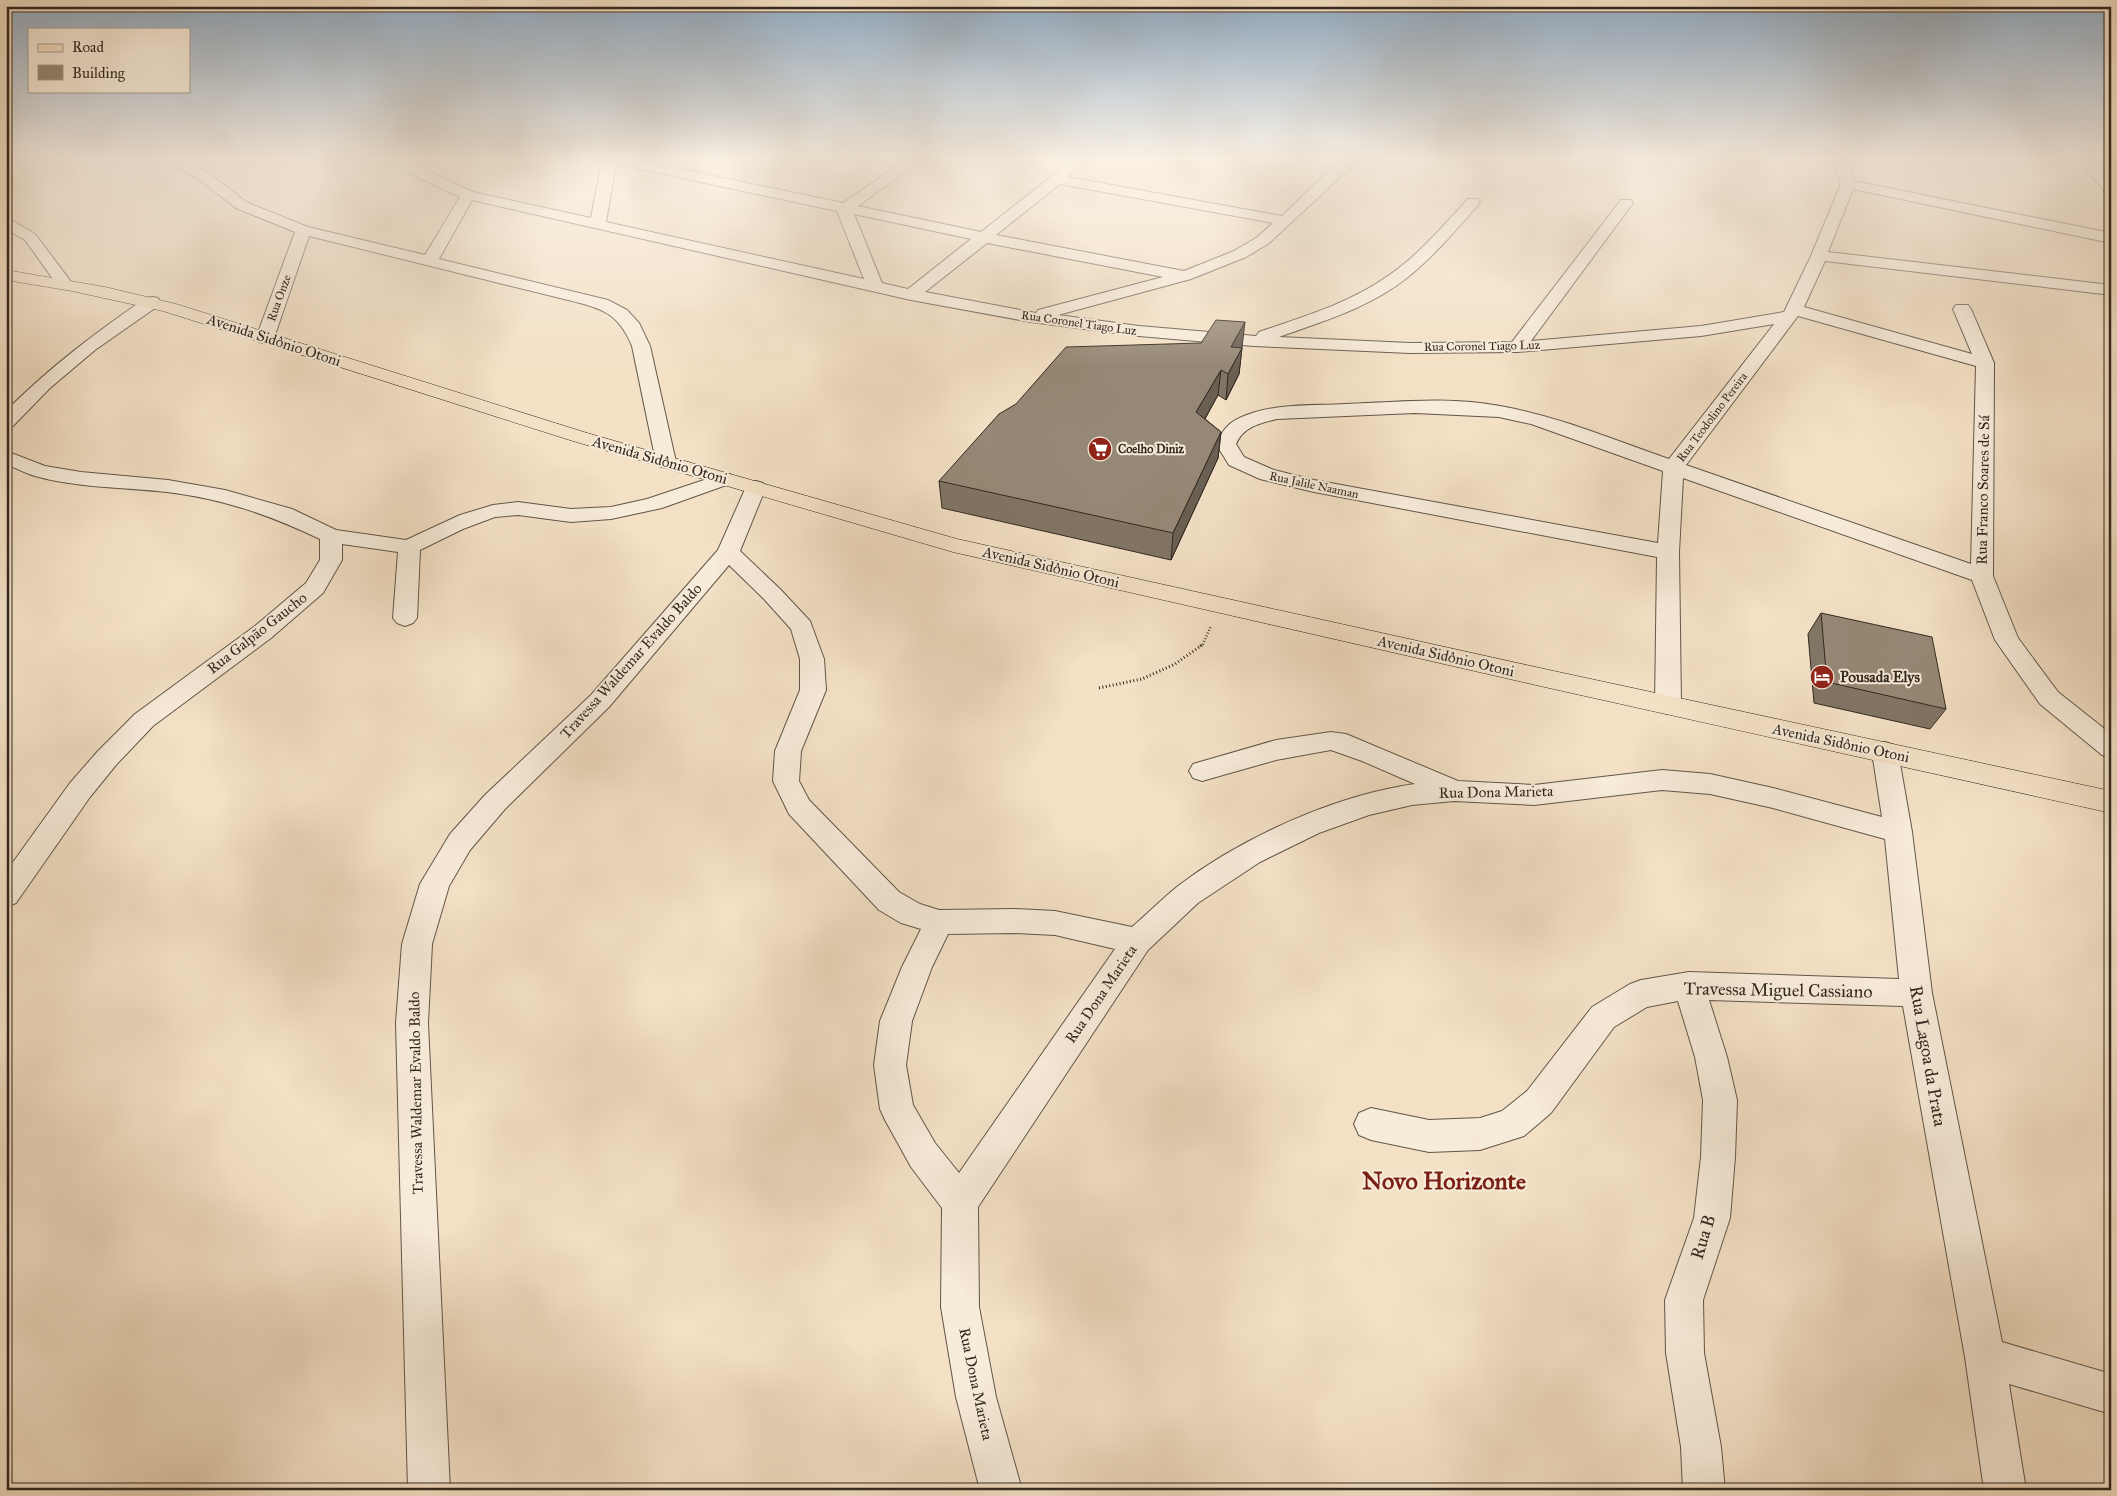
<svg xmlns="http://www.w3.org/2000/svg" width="2117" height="1496" viewBox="0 0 2117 1496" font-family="'IM FELL Great Primer',serif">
<rect width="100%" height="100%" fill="#f3e0c5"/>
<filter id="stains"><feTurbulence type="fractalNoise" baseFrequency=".004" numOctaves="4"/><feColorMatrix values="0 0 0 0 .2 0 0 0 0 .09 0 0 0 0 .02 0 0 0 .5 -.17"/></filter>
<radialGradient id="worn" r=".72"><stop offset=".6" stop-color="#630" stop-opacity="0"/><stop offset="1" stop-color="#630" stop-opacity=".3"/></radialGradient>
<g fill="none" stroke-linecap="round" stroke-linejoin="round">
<g stroke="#625649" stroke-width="2">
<g id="minor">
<path d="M149,157H171L190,163L210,174L246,202L308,227L425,255L460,197L381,160L379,157H397L473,192L591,218L602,161L596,157H623L843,203L910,157H926L858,206L981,232L1052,176L1072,157H1087L1068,177L1282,216L1334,166L1302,161L1295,157L1342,159L1344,157H1359L1351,167L1268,244L1246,257L1191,279L1058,315L1139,326L1256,336L1259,332C1302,317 1347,304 1385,278C1417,257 1442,227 1468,199H1478L1480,202L1478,205C1456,230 1434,256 1408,277C1371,307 1324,321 1279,337L1410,343L1512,342L1621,200H1631L1633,203L1531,341L1701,326L1784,312L1811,256L1841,184L1831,157H1845L1854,181L2111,233V243L1853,189L1828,252L2111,285V295L1825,261L1804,307L1972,354L1953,309L1956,305H1968L1971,309L1994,363L1993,576L2018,638L2058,692L2111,734V758L2102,755L2040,704L1995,640L1972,580L1683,478L1679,552L1681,705L1677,711L1668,714L1659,711L1655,705L1657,557L1314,492L1260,479L1229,465L1216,444C1223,429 1229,422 1244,416C1276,403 1312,406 1345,404C1396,402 1450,396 1500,406C1558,416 1614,440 1669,459L1774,324L1701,336L1517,352L1410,353L1253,346L1139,336L1031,322L911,300L472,200L439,259L608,300L627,310L639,323L650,346L676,462L673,466L666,468L659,466L656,462L632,346C617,310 599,308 564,299L309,236L274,338L271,342L265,343L259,342L256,338L295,232L236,208L200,180L180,169L151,160ZM616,164L837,211L864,279L606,222ZM1060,184L1273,223L1256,238L1234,251L1184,271L996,235ZM854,214L971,239L908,289L882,283ZM987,243L1163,277L1038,310L1036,313L925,292ZM1798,316L1976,366L1971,564L1686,465ZM1415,413L1499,417L1531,424L1663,471L1658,543L1314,480L1274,470L1244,457L1236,444C1243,427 1260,423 1277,419Z"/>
<path d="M2076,157H2090L2111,181V194L2106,193Z"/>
<path d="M6,217L35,234L72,283L70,286H58L25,240L6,229Z"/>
<path d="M152,297L158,298L160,302L158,306L95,350L50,388L13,426L6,428V411C50,367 95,333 146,298Z"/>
<path d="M6,451L45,466L81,472L168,480L225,490L292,509L336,530L406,540L460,515L493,505L518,502L571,509L611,507L647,499L725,473L732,475L735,479L732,483L662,508L611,519L571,522L518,515L495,517L463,529L420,550L417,618L413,623L405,626L397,623L393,618L398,552L342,544V560L323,593L271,638L153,726L116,765L90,797L16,903L6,907V872L70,783L98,751L135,714L255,626L306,583L320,560V539C269,515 224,499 167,492C124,487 77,488 35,476C25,473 16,468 6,464Z"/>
<path d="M756,481L763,483L766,487L740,551L780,589L810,621L824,659L826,690L801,751L799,781L809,800L899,892L920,904L939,910L1014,909L1055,911L1132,927C1147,914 1162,899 1178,886C1241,838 1335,795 1415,784L1362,761L1331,750L1276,760L1202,781L1193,778L1189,771L1193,764L1276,740L1331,732L1346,734L1458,781L1534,785L1662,770L1710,774L1773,788L1882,817L1872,752L1876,745L1885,742L1894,745L1898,752L1912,832L1932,993L2002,1342L2111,1374V1414L2009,1384L2026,1490H1984L1965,1357L1903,1006L1709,1000L1727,1057L1737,1100L1735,1157L1730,1218L1703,1300L1704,1353L1721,1447L1725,1490H1683L1681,1447L1666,1353L1665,1300L1694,1218L1701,1157L1703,1100L1695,1057L1678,1001L1647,1007L1614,1027L1551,1113L1524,1136L1480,1150L1429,1152L1371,1140L1359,1135L1354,1124L1359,1113L1371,1108L1429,1120L1480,1118L1502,1111L1527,1091L1592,1007L1630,984L1641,980L1689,972L1899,979L1885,839L1773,808L1710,794L1662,790L1534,805L1454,801L1412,805L1369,815L1319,833L1260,862L1198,903L1148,950L978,1207L979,1307L996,1397L1022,1490H980L956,1397L941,1307L942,1208L911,1167L885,1120L880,1109L874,1065L880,1021L902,967L921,929L901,923L879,910L789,814L773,781L775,751L800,690V659L791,629L764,599L729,565L609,707L505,809L470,850L449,886L432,944L428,1023L450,1490H408L396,1023L402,944L420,884L450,834L485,795L591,695L718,550L746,487L749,483ZM1014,933L1055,935L1115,949L959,1173L935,1143L913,1105L906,1065L912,1021L932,967L948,934Z"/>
</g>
</g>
<g stroke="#322820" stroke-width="1">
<path id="primary" d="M6,270L105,287L176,304L587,433L957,539L1549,670L2111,791V813L1549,688L953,552L573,441L163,311L72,291L6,280Z"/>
</g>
<path stroke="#322820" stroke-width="2.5" stroke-dasharray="1 2" stroke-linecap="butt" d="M1200,646L1203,644L1211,626"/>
<path stroke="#322820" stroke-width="3" stroke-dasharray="1 2.5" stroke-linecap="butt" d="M1099,688L1142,679L1175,664L1202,645"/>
<use href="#minor" fill="#f7ebd9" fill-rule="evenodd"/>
<use href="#primary" fill="#f3e0c5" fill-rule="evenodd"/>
</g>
<g fill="#817565" stroke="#322820">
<path d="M1242,347L1239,374L1226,400L1218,395L1205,419L1221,432L1218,458L1171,560L942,508L939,481Z"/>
<path d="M1821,613L1946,709L1930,729L1814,703L1808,634Z"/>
</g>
<g fill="#695f53" stroke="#322820">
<path d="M1245,322L1242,347L1228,373L1231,347Z"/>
<path d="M1242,348L1239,374L1226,400L1228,374Z"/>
<path d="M1221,370L1218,395L1194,438L1196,412Z"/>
<path d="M1221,432L1218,458L1171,560L1173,533Z"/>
</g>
<g fill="#968876" stroke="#322820">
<path d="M1216,320L1245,322L1231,347L1242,348L1228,374L1221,370L1196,412L1221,432L1173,533L939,481L999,414L1016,404L1066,347L1201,343Z"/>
<path d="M1821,613L1932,637L1946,709L1827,682Z"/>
</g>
<linearGradient id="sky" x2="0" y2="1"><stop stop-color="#92acc4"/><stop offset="0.43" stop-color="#faf1e5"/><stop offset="1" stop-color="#faf1e5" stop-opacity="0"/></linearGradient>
<rect width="2117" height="367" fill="url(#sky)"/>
<defs>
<g id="supermarket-disc" transform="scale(1.25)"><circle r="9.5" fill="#8f2418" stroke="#f7ebd9"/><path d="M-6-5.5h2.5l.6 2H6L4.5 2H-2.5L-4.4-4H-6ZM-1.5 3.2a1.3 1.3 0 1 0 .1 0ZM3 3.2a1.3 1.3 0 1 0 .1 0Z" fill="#fff"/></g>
<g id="hotel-disc" transform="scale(1.25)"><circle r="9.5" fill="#8f2418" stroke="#f7ebd9"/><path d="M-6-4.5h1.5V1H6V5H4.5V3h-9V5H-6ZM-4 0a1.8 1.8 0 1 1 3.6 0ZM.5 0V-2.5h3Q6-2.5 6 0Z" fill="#fff"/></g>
</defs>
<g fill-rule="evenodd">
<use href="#supermarket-disc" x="1100" y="449"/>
<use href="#hotel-disc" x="1822" y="677"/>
</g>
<g text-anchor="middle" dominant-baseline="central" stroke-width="4" stroke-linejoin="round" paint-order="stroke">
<g font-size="12" fill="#322820" stroke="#f7ebd9">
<text transform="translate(279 298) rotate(-70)">Rua Onze</text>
<text transform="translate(1079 323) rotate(8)">Rua Coronel Tiago Luz</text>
<text transform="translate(1482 346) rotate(-1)">Rua Coronel Tiago Luz</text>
<text transform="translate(1712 417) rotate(-53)">Rua Teodolino Pereira</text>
<text transform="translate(1314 485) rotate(12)">Rua Jalile Naaman</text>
</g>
<g font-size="12" font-weight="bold" fill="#322820" stroke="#f7ebd9" text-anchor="start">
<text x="1118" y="449">Coelho Diniz</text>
</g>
<g font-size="15" fill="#322820" stroke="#f7ebd9">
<text transform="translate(274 340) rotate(18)">Avenida Sidônio Otoni</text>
<text transform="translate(660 460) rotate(16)">Avenida Sidônio Otoni</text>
<text transform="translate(1983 490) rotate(-89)">Rua Franco Soares de Sá</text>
<text transform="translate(1051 567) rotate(13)">Avenida Sidônio Otoni</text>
<text transform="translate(257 633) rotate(-38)">Rua Galpão Gaucho</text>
<text transform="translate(1446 656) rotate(13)">Avenida Sidônio Otoni</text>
<text transform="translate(631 661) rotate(-48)">Travessa Waldemar Evaldo Baldo</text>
<text transform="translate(1841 743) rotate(12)">Avenida Sidônio Otoni</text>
<text transform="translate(1496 792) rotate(-1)">Rua Dona Marieta</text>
<text transform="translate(1101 994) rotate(-56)">Rua Dona Marieta</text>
<text transform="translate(416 1093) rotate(-91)">Travessa Waldemar Evaldo Baldo</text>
<text transform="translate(976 1384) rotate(78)">Rua Dona Marieta</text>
</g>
<g font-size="15" font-weight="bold" fill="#322820" stroke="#f7ebd9" text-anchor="start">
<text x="1840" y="677">Pousada Elys</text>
</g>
<g font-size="18" fill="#322820" stroke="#f7ebd9">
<text transform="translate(1778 990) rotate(1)">Travessa Miguel Cassiano</text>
<text transform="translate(1928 1056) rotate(80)">Rua Lagoa da Prata</text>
<text transform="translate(1703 1237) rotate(-73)">Rua B</text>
</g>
<g font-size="24" font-weight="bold" fill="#7a1f14" stroke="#f7ebd9">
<text x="1444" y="1181">Novo Horizonte</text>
</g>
</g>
<rect width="2117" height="1496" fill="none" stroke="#f3e0c5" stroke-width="25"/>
<rect x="8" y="8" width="2102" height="1481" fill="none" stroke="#322820" stroke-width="2.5"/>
<rect x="12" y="12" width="2092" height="1471" fill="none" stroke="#322820"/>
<rect x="28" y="28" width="162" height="65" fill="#f7ebd9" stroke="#a89d8f"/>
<rect x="38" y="44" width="25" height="8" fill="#f3e0c5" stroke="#a89d8f"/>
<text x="72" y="52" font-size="15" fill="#322820">Road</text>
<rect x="38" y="65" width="25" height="15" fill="#968876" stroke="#a89d8f"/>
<text x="72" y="78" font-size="15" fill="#322820">Building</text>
<rect width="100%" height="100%" filter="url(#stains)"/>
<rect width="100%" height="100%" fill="url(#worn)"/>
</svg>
